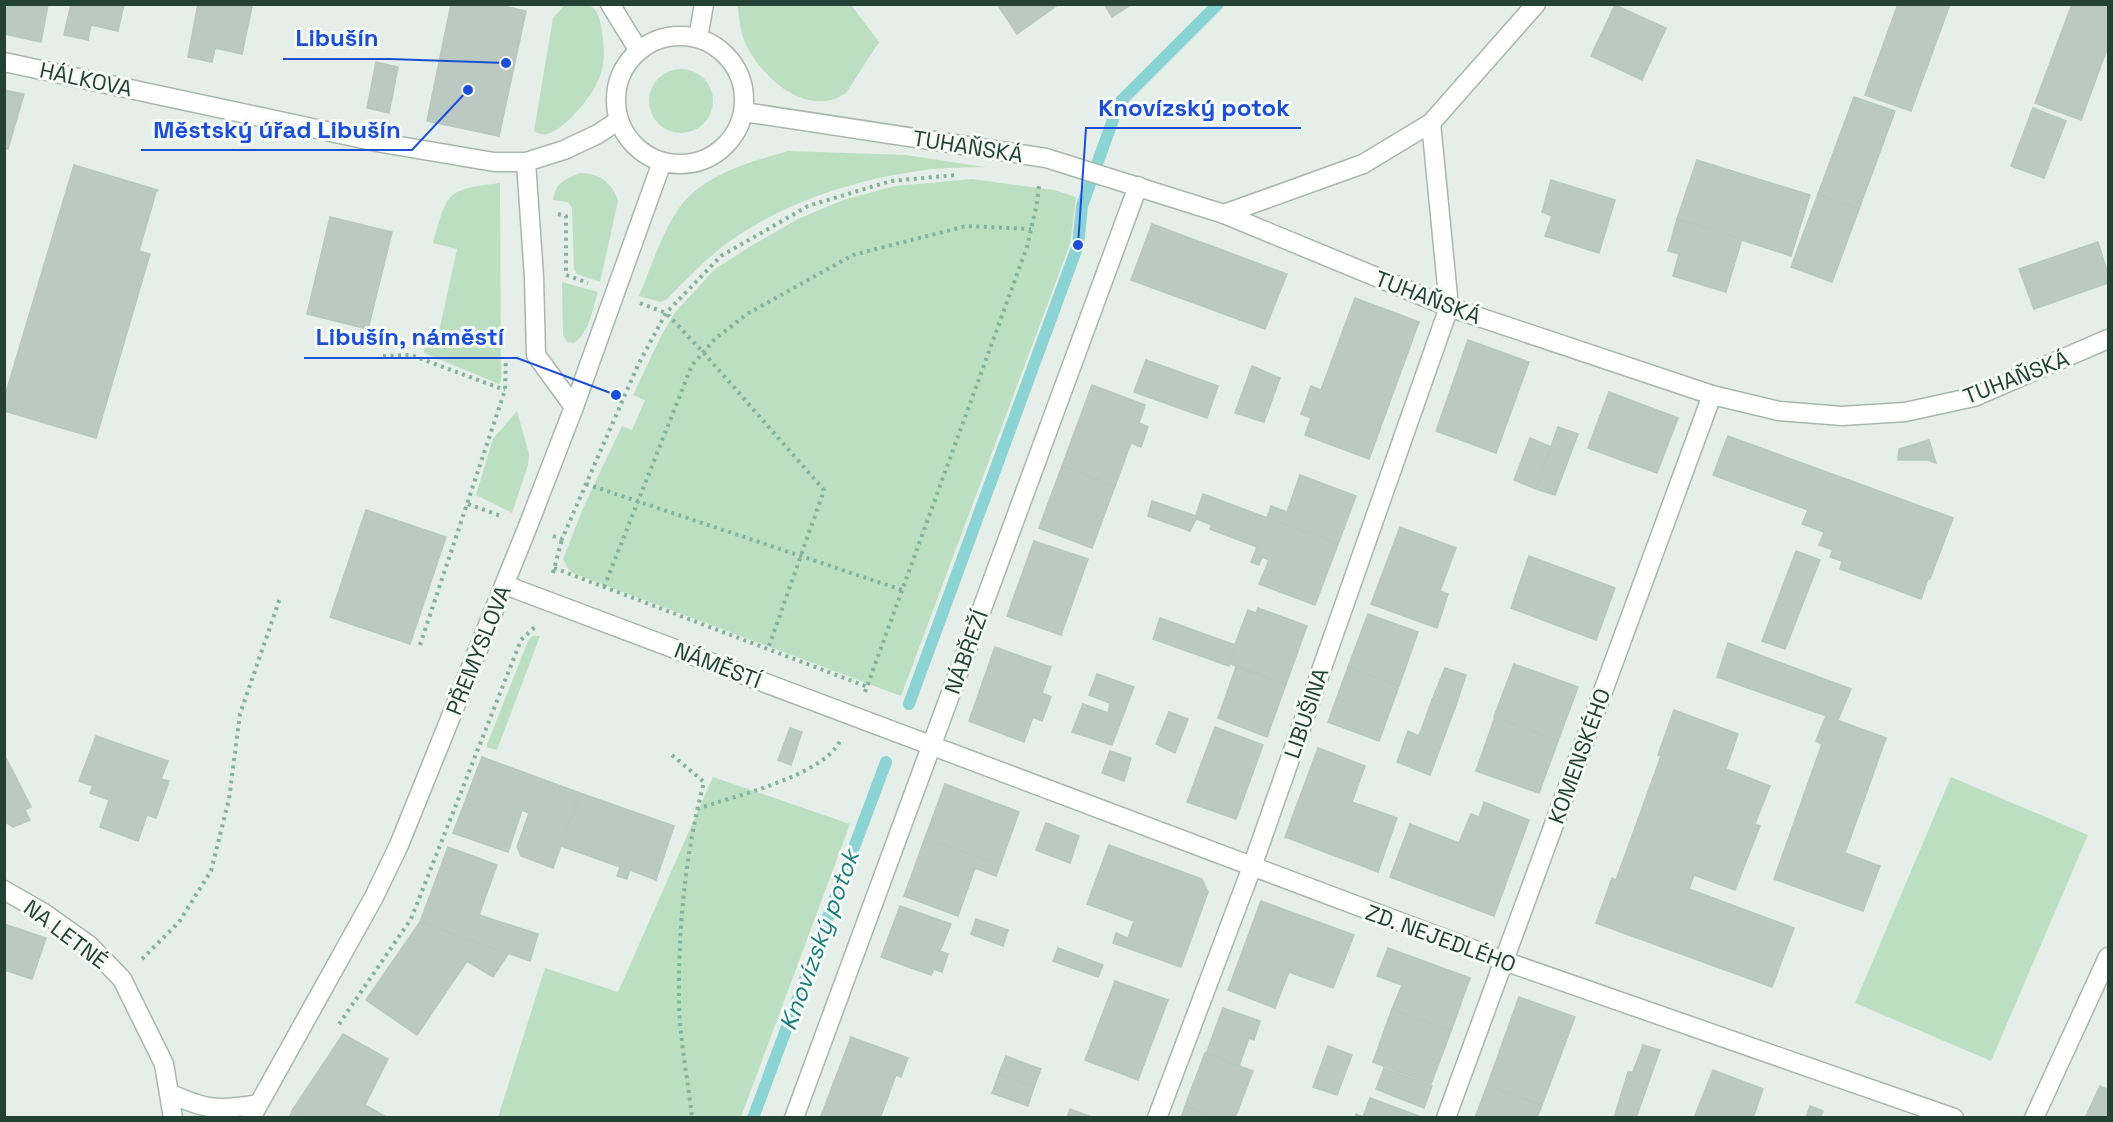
<svg xmlns="http://www.w3.org/2000/svg" width="2113" height="1122" viewBox="0 0 2113 1122" font-family="'Space Grotesk',sans-serif">
<rect width="100%" height="100%" fill="#e5eee8"/>
<g fill="#bddfc1">
<path d="M565,5C573,4 585,2 592,7C599,12 601,24 602,32C604,44 605,57 602,69C598,90 568,128 547,134C542,135 538,133 534,131L553,18Z"/>
<path d="M738,5H851L879,42L846,93C808,119 763,79 746,45C741,35 738,16 738,5Z"/>
<circle cx="681" cy="101" r="32"/>
<path d="M788,151L906,155L985,167C965,168 945,167 925,170C858,179 789,200 733,239C708,256 687,279 666,300L660,302L639,296C651,268 662,232 679,208C704,174 750,162 788,151Z"/>
<path d="M580,173C599,173 613,183 618,201L600,282L577,274L574,269L572,208L568,202L553,200C556,182 564,180 580,173Z"/>
<path d="M972,179L1054,190L1076,197L1070,244L901,696L575,574L569,570L563,559L584,506L622,426L632,430L645,400L633,395L662,334L676,311L715,269L751,246L798,219L843,200L895,186Z"/>
<path d="M500,183L501,381L499,384L424,353L425,344L436,346L457,249L433,243C448,191 445,190 500,183Z"/>
<path d="M562,282L598,292C593,308 589,333 574,343L567,342L563,335Z"/>
<path d="M517,411L529,454L528,465L512,513L476,495L493,439Z"/>
<path d="M532,636H540L497,750L486,747L528,641Z"/>
<path d="M713,777L850,824L741,1117H498L545,968L618,992Z"/>
<path d="M1951,777L2088,835L1991,1061L1855,1003Z"/>
</g>
<g fill="none" stroke-linecap="round" stroke-linejoin="round">
<g stroke="#8cd4d3" stroke-width="12">
<path d="M909,704L1078,245L1082,206L1119,103L1218,4"/>
<path d="M753,1118L886,762"/>
</g>
</g>
<g fill="#bac9c1" stroke="#b7c8be" stroke-width="1.5">
<path d="M4,4H48L41,42L4,34Z"/>
<path d="M71,4H124L118,31L91,25L88,40L64,35Z"/>
<path d="M198,4H240L252,7L242,54L215,48L212,62L188,57Z"/>
<path d="M451,4H494L526,11L499,136L427,121Z"/>
<path d="M997,4H1059L1017,34Z"/>
<path d="M1104,4H1128L1129,6L1112,17Z"/>
<path d="M1898,4H1950L1911,111L1865,95Z"/>
<path d="M2072,4H2108V46L2081,120L2035,103Z"/>
<path d="M1615,5L1666,28L1642,80L1591,56Z"/>
<path d="M376,62L398,67L389,113L367,108Z"/>
<path d="M4,90L24,94L8,149L4,148Z"/>
<path d="M1854,97L1895,111L1859,209L1818,194Z"/>
<path d="M2033,108L2066,121L2044,178L2011,166Z"/>
<path d="M1697,160L1810,195L1791,256L1677,219Z"/>
<path d="M74,165L158,190L156,192L139,251L150,254L96,438L4,411V399Z"/>
<path d="M1551,180L1615,200L1599,253L1545,236L1552,216L1542,212Z"/>
<path d="M1818,194L1859,209L1832,282L1791,267Z"/>
<path d="M330,217L392,232L368,329L307,314Z"/>
<path d="M1677,219L1742,239L1726,292L1673,276L1679,254L1668,251Z"/>
<path d="M1152,224L1287,274L1265,329L1131,280Z"/>
<path d="M2098,242L2108,274V283L2034,309L2019,269Z"/>
<path d="M1355,298L1419,322L1369,459L1305,435L1311,418L1301,414L1311,386L1321,390Z"/>
<path d="M1468,340L1529,362L1496,453L1436,431Z"/>
<path d="M1146,360L1218,386L1207,418L1134,392Z"/>
<path d="M1252,366L1280,378L1264,422L1235,413Z"/>
<path d="M1092,385L1145,405L1139,423L1148,427L1141,447L1131,443L1115,486L1062,466Z"/>
<path d="M1609,392L1678,418L1657,473L1588,448Z"/>
<path d="M1558,427L1578,434L1555,495L1536,489Z"/>
<path d="M1728,436L1953,518L1930,579H1928L1921,599L1840,569L1842,561L1830,557L1833,550L1819,545L1824,532L1802,524L1808,510L1713,475Z"/>
<path d="M1530,438L1551,447L1536,489L1514,480Z"/>
<path d="M1929,440L1936,463L1927,460H1898L1899,449Z"/>
<path d="M1062,466L1115,486L1092,548L1039,528Z"/>
<path d="M1300,475L1356,496L1338,544L1267,518L1271,506L1287,512Z"/>
<path d="M1203,494L1338,544L1315,605L1259,584L1269,560L1262,557L1259,565L1251,562L1257,547L1210,529L1212,525L1195,518Z"/>
<path d="M1152,501L1196,516V519L1190,531L1148,516Z"/>
<path d="M366,510L446,537L410,644L330,617Z"/>
<path d="M1400,527L1456,548L1440,591L1448,594L1437,628L1371,604Z"/>
<path d="M1034,541L1088,559L1061,635L1007,616Z"/>
<path d="M1796,551L1820,560L1785,649L1762,641Z"/>
<path d="M1529,556L1615,588L1596,640L1511,608Z"/>
<path d="M1258,608L1307,626L1286,684L1228,663L1248,610L1256,613Z"/>
<path d="M1368,614L1418,632L1399,686L1348,667Z"/>
<path d="M1160,618L1235,645L1229,666L1153,639Z"/>
<path d="M1728,643L1851,689L1838,720L1717,677Z"/>
<path d="M995,647L1051,667L1042,693L1051,697L1042,721L1033,717L1024,742L969,721Z"/>
<path d="M1514,664L1578,687L1558,741L1494,717Z"/>
<path d="M1236,667L1286,684L1267,737L1218,718Z"/>
<path d="M1348,667L1399,686L1379,741L1328,722Z"/>
<path d="M1445,668L1466,675L1455,708L1432,700Z"/>
<path d="M1097,674L1134,687L1112,745L1072,732L1083,704L1108,713L1110,703L1089,695Z"/>
<path d="M1432,700L1455,708L1430,775L1397,762L1408,731L1419,736Z"/>
<path d="M1674,710L1738,734L1726,769L1770,786L1755,824L1760,826L1735,890L1694,875L1689,889L1794,928L1772,987L1596,923L1612,878L1616,880L1661,756L1658,755Z"/>
<path d="M1169,712L1188,719L1175,753L1156,744Z"/>
<path d="M1826,716L1886,738L1845,853L1880,866L1863,911L1774,879L1822,744L1816,741Z"/>
<path d="M1495,717L1558,741L1539,793L1476,771Z"/>
<path d="M1215,727L1263,745L1236,819L1187,802Z"/>
<path d="M790,728L802,732L791,765L778,760Z"/>
<path d="M96,736L168,761L161,779L169,781L156,818L147,815L138,841L100,827L109,800L90,793L93,786L79,781Z"/>
<path d="M1318,748L1365,766L1352,802L1397,818L1378,872L1285,837Z"/>
<path d="M1110,751L1131,758L1124,781L1102,773Z"/>
<path d="M4,754L31,807L25,810L30,820L13,827L4,821Z"/>
<path d="M482,757L580,793L553,868L521,856L517,847L529,813L522,810L508,852L453,833Z"/>
<path d="M945,784L1019,812L1000,865L925,838Z"/>
<path d="M580,793L674,826L656,880L630,870L627,879L617,876L620,867L561,846Z"/>
<path d="M1484,802L1529,820L1494,916L1390,877L1410,824L1459,843L1471,814L1479,817Z"/>
<path d="M1046,823L1079,836L1070,863L1036,850Z"/>
<path d="M925,838L1000,865L996,876L975,868L958,916L904,896Z"/>
<path d="M1109,845L1202,879L1208,892L1181,967L1113,943L1116,933L1128,938L1134,921L1087,904Z"/>
<path d="M448,847L497,865L479,915L538,934L530,961L420,922Z"/>
<path d="M1261,901L1354,935L1333,988L1289,972L1275,1008L1228,990Z"/>
<path d="M900,906L951,924L940,951L948,954L942,972L934,969L931,975L881,957Z"/>
<path d="M976,919L1008,930L1003,946L971,934Z"/>
<path d="M420,922L508,954L493,977L467,961L417,1035L366,1000Z"/>
<path d="M4,924L46,938L32,979L4,970Z"/>
<path d="M1058,948L1103,965L1098,977L1053,961Z"/>
<path d="M1388,948L1470,978L1451,1031L1392,1009L1402,985L1377,976Z"/>
<path d="M1115,981L1168,1000L1138,1080L1085,1060Z"/>
<path d="M1519,997L1575,1017L1542,1105L1487,1086Z"/>
<path d="M1223,1008L1260,1021L1254,1040L1249,1038L1239,1066L1206,1054Z"/>
<path d="M1392,1009L1451,1031L1431,1084L1373,1062Z"/>
<path d="M343,1034L388,1059L365,1105L388,1118H307L293,1109Z"/>
<path d="M851,1037L908,1058L901,1077L896,1075L880,1118L821,1116Z"/>
<path d="M1643,1045L1660,1050L1636,1118H1614L1628,1072H1633Z"/>
<path d="M1328,1046L1352,1055L1337,1095L1313,1087Z"/>
<path d="M1205,1053L1253,1071L1235,1118H1216L1185,1106Z"/>
<path d="M1006,1056L1041,1069L1034,1087L999,1074Z"/>
<path d="M1384,1068L1432,1086L1424,1108L1376,1089Z"/>
<path d="M1713,1070L1763,1089L1753,1118H1694Z"/>
<path d="M999,1074L1034,1087L1028,1106L992,1093Z"/>
<path d="M1487,1086L1542,1105L1537,1118H1475Z"/>
<path d="M2100,1086L2108,1090V1118H2085Z"/>
<path d="M1370,1098L1419,1116V1118H1355L1356,1114L1363,1117Z"/>
<path d="M1185,1106L1216,1118H1181Z"/>
<path d="M1810,1106L1823,1111L1820,1118H1806Z"/>
<path d="M293,1109L307,1118H289Z"/>
<path d="M1070,1109L1094,1118H1067Z"/>
</g>
<g fill="none" stroke-linecap="round" stroke-linejoin="round">
<g stroke="#a7b7ae" stroke-width="21">
<g id="service">
<path d="M526,162L534,277L536,355L574,407"/>
<path d="M169,1093C206,1110 218,1111 258,1104"/>
</g>
</g>
<g stroke="#a7b7ae" stroke-width="21">
<g id="minor">
<path d="M610,4L639,51"/>
<path d="M4,62L382,143L494,162H526L564,150L598,134L619,120"/>
<path d="M1224,214L1363,164L1431,123L1536,4"/>
<path d="M505,585L1504,961L1954,1118"/>
<path d="M4,890L44,913L89,945L122,979L164,1064L173,1118"/>
<path d="M794,1118L1138,186"/>
<path d="M1157,1118L1252,867L1449,307L1431,123"/>
<path d="M1446,1118L1712,395"/>
<path d="M2034,1118L2108,957"/>
</g>
</g>
<g stroke="#a7b7ae" stroke-width="21">
<g id="tertiary">
<circle cx="680" cy="100" r="64"/>
<path d="M698,38L704,4"/>
<path d="M744,112L1046,158L1224,214L1449,307L1712,395L1779,411L1842,416L1905,412L1974,397L2108,339"/>
<path d="M251,1118L374,897L399,845L528,526L574,407L662,162"/>
</g>
</g>
<g stroke="#84b29c" stroke-width="4" stroke-dasharray="3 4.5" stroke-linecap="butt">
<path d="M558,214L566,216V275L588,283"/>
<path d="M640,303L666,313L703,352L824,490L768,649"/>
<path d="M383,356L411,355L505,390"/>
<path d="M586,484L902,590"/>
<path d="M468,504L501,516"/>
<path d="M553,536L562,539L638,365L666,313L721,256L808,206L891,181L956,175"/>
<path d="M554,568L868,687"/>
<path d="M553,573L562,539"/>
<path d="M604,587L692,365L716,338L747,314L853,255L966,226L1031,229"/>
<path d="M420,645L505,390L506,358"/>
<path d="M865,692L1027,247L1037,203L1039,186"/>
<path d="M672,755L704,782C685,854 678,930 679,1004C680,1041 688,1080 692,1118"/>
<path d="M697,809C734,796 823,776 840,741"/>
<path d="M142,959L179,922L211,871L229,799L240,714L280,598"/>
<path d="M339,1024L411,919L521,640L536,626"/>
</g>
<use href="#service" stroke="#fff" stroke-width="18"/>
<use href="#minor" stroke="#fff" stroke-width="18"/>
<use href="#tertiary" stroke="#fff" stroke-width="18"/>
</g>
<g text-anchor="middle" dominant-baseline="central" stroke-width="6" stroke-linejoin="round" paint-order="stroke">
<g font-size="22" fill="#234134" stroke="#f5faf7">
<text transform="translate(86 79) rotate(12)">HÁLKOVA</text>
<text transform="translate(968 146) rotate(9)">TUHAŇSKÁ</text>
<text transform="translate(1428 297) rotate(21)">TUHAŇSKÁ</text>
<text transform="translate(2016 377) rotate(-21)">TUHAŇSKÁ</text>
<text transform="translate(478 650) rotate(-68)">PŘEMYSLOVA</text>
<text transform="translate(966 652) rotate(-70)">NÁBŘEŽÍ</text>
<text transform="translate(718 665) rotate(21)">NÁMĚSTÍ</text>
<text transform="translate(1306 713) rotate(-71)">LIBUŠINA</text>
<text transform="translate(1579 756) rotate(-70)">KOMENSKÉHO</text>
<text transform="translate(66 934) rotate(37)">NA LETNÉ</text>
<text transform="translate(1441 938) rotate(20)">ZD. NEJEDLÉHO</text>
</g>
<g font-size="24" font-style="italic" fill="#1b7e7f" stroke="#f5faf7">
<text transform="translate(819 940) rotate(-70)">Knovízský potok</text>
</g>
</g>
<path fill="none" stroke="#1d4ed8" stroke-width="2" d="M506 63L390 59H283M1078 245L1086 128H1301M468 90L412 150H141M616 395L517 358H304"/>
<g fill="#1d4ed8" stroke="#f5faf7" stroke-width="2">
<circle cx="506" cy="63" r="6"/>
<circle cx="1078" cy="245" r="6"/>
<circle cx="468" cy="90" r="6"/>
<circle cx="616" cy="395" r="6"/>
</g>
<g font-size="24" text-anchor="middle" font-weight="bold" fill="#1d4ed8" stroke="#f5faf7" stroke-width="6" stroke-linejoin="round" paint-order="stroke">
<text x="337" y="46">Libušín</text>
<text x="1194" y="116">Knovízský potok</text>
<text x="277" y="138">Městský úřad Libušín</text>
<text x="410" y="345">Libušín, náměstí</text>
</g>
<rect width="2113" height="1122" fill="none" stroke="#234134" stroke-width="12"/>
</svg>
